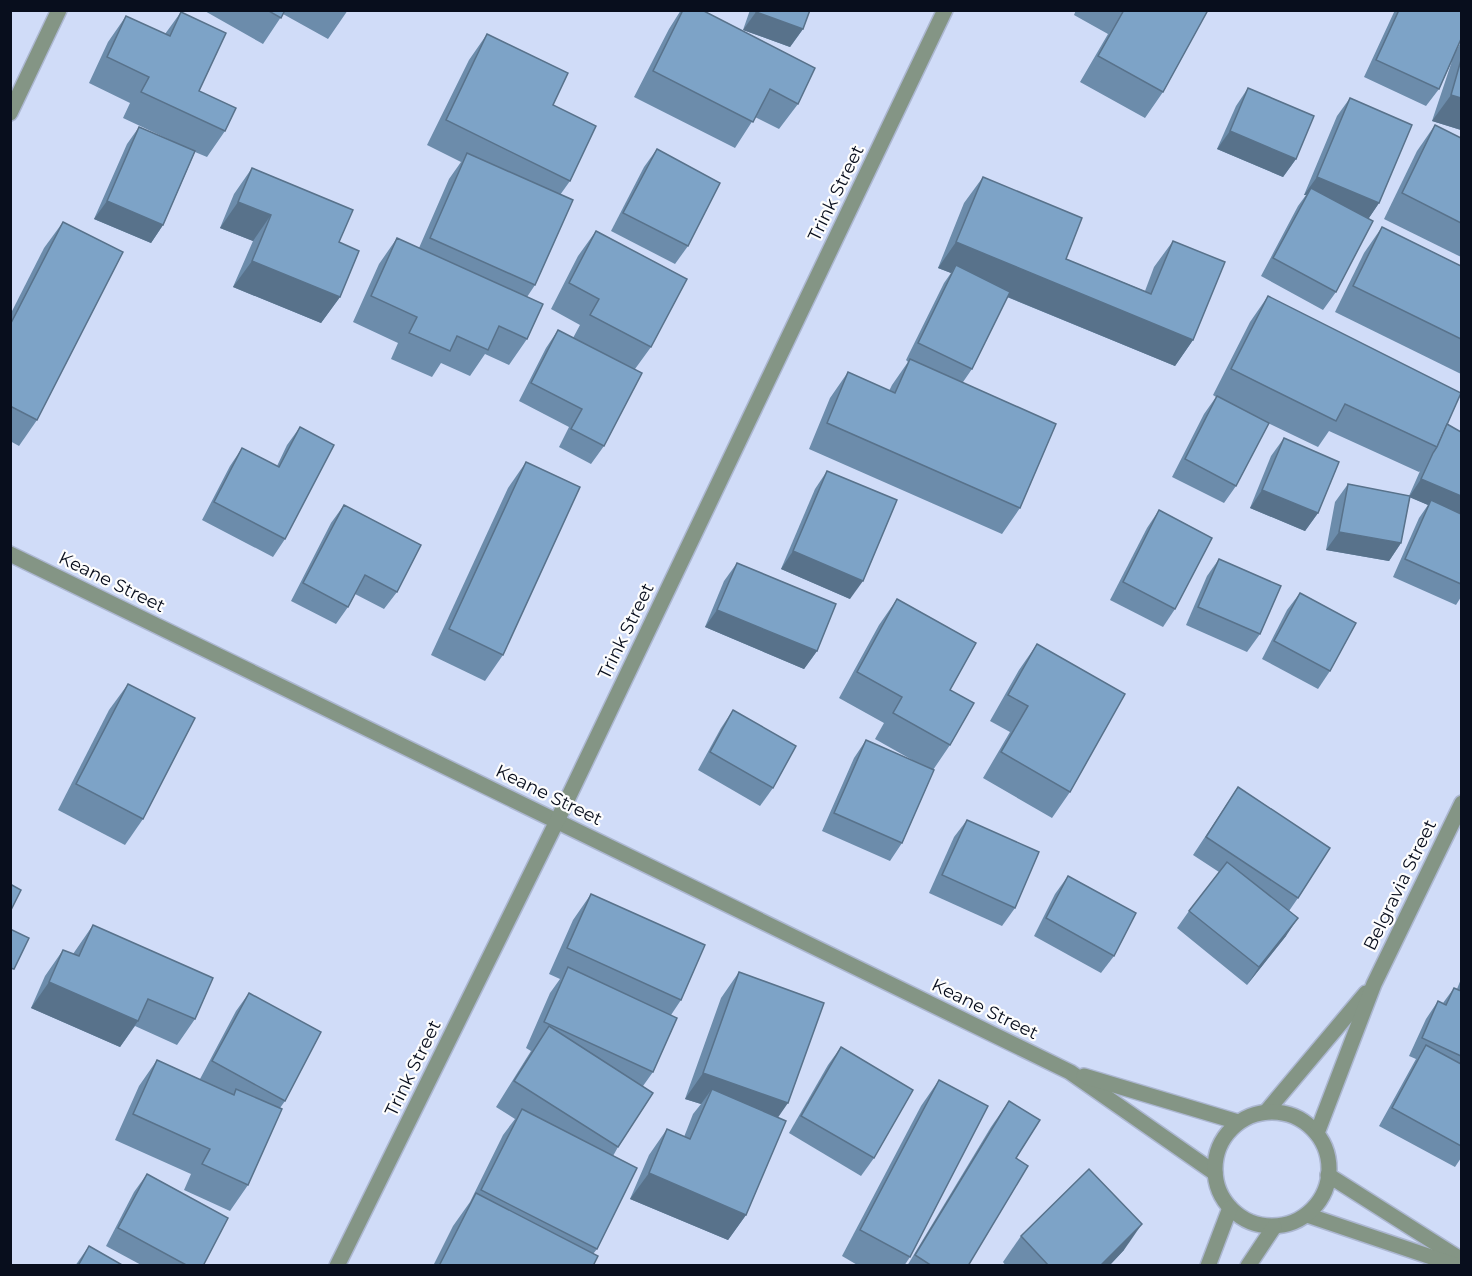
<svg xmlns="http://www.w3.org/2000/svg" width="1472" height="1276" viewBox="0 0 1472 1276" font-family="Montserrat,sans-serif">
<rect width="100%" height="100%" fill="#d0dcf8"/>
<g fill="none" stroke-linecap="round" stroke-linejoin="round">
<g stroke="#acb7d1" stroke-width="18">
<g id="minor">
<path d="M10,113L59,10"/>
<path d="M10,554L1070,1072L1215,1173"/>
<path d="M1084,1076L1238,1122"/>
<path d="M1328,1175L1462,1260"/>
<path d="M1307,1215L1458,1266"/>
<path d="M337,1266L557,821L945,10"/>
</g>
</g>
<g stroke="#acb7d1" stroke-width="18">
<g id="tertiary">
<path d="M1266,1112L1366,993"/>
<circle cx="1272" cy="1169" r="57"/>
<path d="M1317,1133L1374,984L1462,803"/>
<path d="M1208,1266L1230,1208"/>
<path d="M1248,1266L1274,1227"/>
</g>
</g>
<use href="#minor" stroke="#849585" stroke-width="15"/>
<use href="#tertiary" stroke="#849585" stroke-width="15"/>
</g>
<g fill="#6c8cab">
<path d="M203,10H348L328,39L283,14L263,44Z"/>
<path d="M681,10H702L798,104L779,129L755,117L735,148L634,97L669,29Z"/>
<path d="M750,10H810L803,29L790,47L743,30Z"/>
<path d="M1076,10H1208L1163,92L1145,118L1080,82L1108,34L1074,15Z"/>
<path d="M1395,10H1461L1457,49L1461,42V130L1432,121L1452,61L1439,89L1426,106L1364,77Z"/>
<path d="M181,12L199,91L225,131L207,157L195,152L163,225L151,243L94,219L127,144L139,127L185,147L123,118L130,103L89,83L108,42L126,16L165,34Z"/>
<path d="M487,34L553,105L570,181L560,195L535,285L527,297V339L509,365L485,354L470,376L441,363L432,377L391,359L398,343L353,322L379,264L397,238L419,248L449,179L461,162L427,145L469,60Z"/>
<path d="M1248,88L1296,159L1283,177L1217,149L1236,106Z"/>
<path d="M1350,98L1379,203L1368,219L1336,292L1323,310L1261,276L1298,206L1306,195H1304L1337,116Z"/>
<path d="M1435,125L1461,138V257L1384,219L1417,151Z"/>
<path d="M657,149L688,246L675,264L611,231L644,167Z"/>
<path d="M252,168L339,242L340,297L321,323L233,287L253,241L220,228L234,194Z"/>
<path d="M983,177L1066,259L1145,291L1154,267L1173,241L1193,340L1175,366L1007,297L972,369L963,382L1020,508L1002,534L809,449L830,398L848,372L889,391L892,385L908,362L906,360L944,283L951,273L938,268L964,203Z"/>
<path d="M63,222L37,420L19,446L10,441V315L44,248Z"/>
<path d="M1382,227L1461,266V374L1335,312L1364,253Z"/>
<path d="M596,231L651,347L635,369L604,446L591,464L559,447L569,427L519,401L546,348L558,330L573,338L580,325L551,309L578,256Z"/>
<path d="M1268,296L1447,424L1461,432V597L1456,605L1393,577L1419,518L1428,505L1410,497L1401,543L1389,561L1326,550L1335,502L1348,484L1409,496L1420,471L1419,472L1329,431L1318,447L1268,423L1236,486L1224,503L1172,477L1204,414L1216,397L1213,395L1250,322Z"/>
<path d="M300,427L285,539L273,557L202,520L230,466L242,448L277,466L287,445Z"/>
<path d="M1284,438L1318,513L1305,531L1250,508L1271,456Z"/>
<path d="M526,462L503,655L485,681L431,655L508,488Z"/>
<path d="M827,471L850,599L781,569L815,489Z"/>
<path d="M344,505L397,592L384,609L355,594L348,607L336,624L291,601L331,523Z"/>
<path d="M1159,510L1175,609L1163,627L1110,600L1147,528Z"/>
<path d="M1219,559L1260,634L1247,652L1186,625L1207,576Z"/>
<path d="M737,563L817,651L804,669L705,627L724,581Z"/>
<path d="M1300,593L1330,671L1318,689L1262,659L1287,610Z"/>
<path d="M897,599L950,690V745L933,770L902,843L890,861L822,831L854,758L866,740L914,761L875,739L884,723L839,698L879,625Z"/>
<path d="M1037,644L1070,792L1052,818L983,778L1010,732L990,721L1019,670Z"/>
<path d="M128,684L143,819L125,845L58,810L109,710Z"/>
<path d="M733,710L773,788L760,806L698,770L721,728Z"/>
<path d="M1238,787L1298,898L1289,911L1286,936L1247,985L1177,928L1189,911L1219,872L1193,855Z"/>
<path d="M967,820L1015,908L1002,926L929,893L954,837Z"/>
<path d="M1068,876L1114,956L1101,973L1034,936L1055,894Z"/>
<path d="M591,894L681,1000L671,1015L653,1072L643,1086L618,1147L613,1156L597,1249L593,1254V1266H433L453,1226L470,1202L503,1135L515,1119L496,1107L531,1051L526,1048L550,993L560,979L549,974L573,920Z"/>
<path d="M93,925L195,1019L177,1045L135,1026L120,1047L31,1008L45,976L63,950L73,954Z"/>
<path d="M739,972L778,1117L746,1215L728,1240L630,1199L649,1155L667,1129L684,1137L693,1114L701,1104L685,1099L721,998Z"/>
<path d="M1461,979V1158L1455,1167L1379,1126L1416,1059L1409,1056L1426,1019L1438,1001L1443,1003L1454,988L1457,989Z"/>
<path d="M249,993L285,1101L280,1108L248,1185L230,1211L184,1190L191,1174L115,1140L139,1086L157,1060L208,1083L200,1079L236,1011Z"/>
<path d="M841,1047L874,1158L861,1176L789,1133L828,1065Z"/>
<path d="M939,1080L910,1257L904,1266H859L842,1256L921,1106Z"/>
<path d="M1009,1101L1016,1158L968,1266H907L991,1127Z"/>
<path d="M147,1174L203,1266H143L106,1246L134,1192Z"/>
<path d="M1021,1236L1124,1250L1109,1266H1006L1003,1262Z"/>
<path d="M89,1246L124,1266H75Z"/>
</g>
<g fill="#58728b">
<path d="M756,12L803,29L790,47L743,30Z"/>
<path d="M1451,95L1461,98V130L1432,121Z"/>
<path d="M1230,131L1296,159L1283,177L1217,149Z"/>
<path d="M1317,177L1379,203L1367,221L1311,188L1306,195H1304Z"/>
<path d="M107,201L163,225L151,243L94,219Z"/>
<path d="M238,202L271,215L253,241L220,228Z"/>
<path d="M956,242L1193,340L1175,366L952,274L956,265L951,273L938,268Z"/>
<path d="M252,261L340,297L321,323L233,287Z"/>
<path d="M1421,479L1461,496V519L1431,500L1428,505L1409,497Z"/>
<path d="M1262,490L1318,513L1305,531L1250,508Z"/>
<path d="M1339,532L1401,543L1389,561L1326,550Z"/>
<path d="M793,551L863,581L850,599L781,569Z"/>
<path d="M717,610L817,651L804,669L705,627Z"/>
<path d="M1298,918L1286,936L1247,985L1259,967Z"/>
<path d="M49,982L138,1021L120,1047L31,1008Z"/>
<path d="M703,1073L788,1103L770,1129L712,1089L701,1104L685,1099Z"/>
<path d="M649,1173L746,1215L728,1240L630,1199Z"/>
<path d="M1142,1224L1124,1250L1109,1266H1100Z"/>
</g>
<g fill="#7da3c7" stroke="#58728b" stroke-width="1.5">
<path d="M267,10H285L281,18Z"/>
<path d="M683,10H702L815,68L798,104L770,89L753,122L653,71Z"/>
<path d="M756,10H810L803,29L756,12Z"/>
<path d="M1124,10H1208L1163,92L1098,56Z"/>
<path d="M1399,10H1461V39L1439,89L1376,60Z"/>
<path d="M181,12L226,33L199,91L236,108L225,131L141,92L149,77L107,57L126,16L170,36Z"/>
<path d="M487,34L568,73L553,105L596,126L570,181L446,120Z"/>
<path d="M1461,60V98L1451,95Z"/>
<path d="M1248,88L1314,116L1296,159L1230,131Z"/>
<path d="M1350,98L1412,125L1379,203L1317,177Z"/>
<path d="M1435,125L1461,138V223L1402,193Z"/>
<path d="M139,127L195,151L163,225L107,201Z"/>
<path d="M657,149L720,183L688,246L623,213Z"/>
<path d="M467,153L573,200L535,285L430,238Z"/>
<path d="M252,168L353,210L339,242L359,251L340,297L252,261L271,215L238,202Z"/>
<path d="M983,177L1082,218L1066,259L1151,294L1173,241L1225,262L1193,340L956,242Z"/>
<path d="M1311,188L1373,221L1336,292L1273,258Z"/>
<path d="M63,222L123,252L37,420L10,406V325Z"/>
<path d="M1382,227L1461,266V339L1353,286Z"/>
<path d="M596,231L687,279L651,347L590,315L599,299L569,283Z"/>
<path d="M397,238L543,304L527,339L499,326L488,350L457,336L450,351L409,333L417,317L371,296Z"/>
<path d="M956,265L1010,292L972,369L918,343Z"/>
<path d="M1268,296L1461,393L1437,447L1345,404L1336,421L1231,369Z"/>
<path d="M558,330L642,373L604,446L571,429L582,409L531,383Z"/>
<path d="M910,359L1056,424L1020,508L827,423L848,372L895,393Z"/>
<path d="M1217,396L1269,423L1236,486L1185,459Z"/>
<path d="M1447,424L1461,432V496L1421,479L1433,453L1437,447Z"/>
<path d="M300,427L334,445L285,539L214,502L242,448L279,467Z"/>
<path d="M1284,438L1339,462L1318,513L1262,490Z"/>
<path d="M526,462L580,487L503,655L449,629Z"/>
<path d="M827,471L897,500L863,581L793,551Z"/>
<path d="M1348,484L1410,496L1401,543L1339,532Z"/>
<path d="M1431,500L1461,514V584L1405,559Z"/>
<path d="M344,505L421,545L397,592L365,575L348,607L303,583Z"/>
<path d="M1159,510L1212,538L1175,609L1123,582Z"/>
<path d="M1219,559L1281,586L1260,634L1198,607Z"/>
<path d="M737,563L836,604L817,651L717,610Z"/>
<path d="M1300,593L1356,623L1330,671L1274,641Z"/>
<path d="M897,599L976,643L950,690L974,703L950,745L893,713L902,697L857,672Z"/>
<path d="M1037,644L1125,694L1070,792L1001,752L1028,706L1008,695Z"/>
<path d="M128,684L195,718L143,819L76,784Z"/>
<path d="M733,710L796,746L773,788L710,752Z"/>
<path d="M866,740L934,770L902,843L834,813Z"/>
<path d="M1238,787L1330,848L1298,898L1206,837Z"/>
<path d="M967,820L1039,852L1015,908L942,875Z"/>
<path d="M1227,862L1298,918L1259,967L1189,911Z"/>
<path d="M1068,876L1136,913L1114,956L1046,918Z"/>
<path d="M10,884L21,890L10,912Z"/>
<path d="M591,894L705,945L681,1000L567,948Z"/>
<path d="M93,925L213,978L195,1019L148,999L138,1021L49,982L63,950L79,956Z"/>
<path d="M10,929L29,938L14,969L10,968Z"/>
<path d="M568,967L677,1018L653,1072L544,1022Z"/>
<path d="M739,972L824,1003L788,1103L703,1073Z"/>
<path d="M1454,988L1461,991V1056L1422,1038L1438,1001L1446,1005Z"/>
<path d="M249,993L321,1032L285,1101L212,1061Z"/>
<path d="M549,1026L653,1093L618,1147L514,1081Z"/>
<path d="M1426,1045L1461,1064V1146L1392,1108Z"/>
<path d="M841,1047L913,1090L874,1158L801,1116Z"/>
<path d="M157,1060L234,1095L236,1089L282,1109L248,1185L202,1164L210,1149L133,1114Z"/>
<path d="M939,1080L988,1106L910,1257L860,1230Z"/>
<path d="M712,1089L786,1121L746,1215L649,1173L667,1129L690,1139Z"/>
<path d="M1009,1101L1040,1120L1016,1158L1028,1166L968,1266H932L915,1255Z"/>
<path d="M522,1109L637,1168L597,1249L481,1190Z"/>
<path d="M1089,1169L1142,1224L1100,1266H1049L1021,1236Z"/>
<path d="M147,1174L228,1218L203,1266H188L118,1228Z"/>
<path d="M476,1193L598,1256L593,1266H439Z"/>
<path d="M89,1246L124,1266H78Z"/>
</g>
<g text-anchor="middle" dominant-baseline="central" stroke-width="4.5" stroke-linejoin="round" paint-order="stroke">
<g font-size="18" fill="#080e1d" stroke="#fdfdfd">
<text transform="translate(836 193) rotate(-64)">Trink Street</text>
<text transform="translate(112 582) rotate(26)">Keane Street</text>
<text transform="translate(626 631) rotate(-64)">Trink Street</text>
<text transform="translate(549 795) rotate(26)">Keane Street</text>
<text transform="translate(1400 885) rotate(-64)">Belgravia Street</text>
<text transform="translate(985 1009) rotate(26)">Keane Street</text>
<text transform="translate(413 1068) rotate(-64)">Trink Street</text>
</g>
</g>
<rect width="1472" height="1276" fill="none" stroke="#080e1d" stroke-width="24"/>
</svg>
